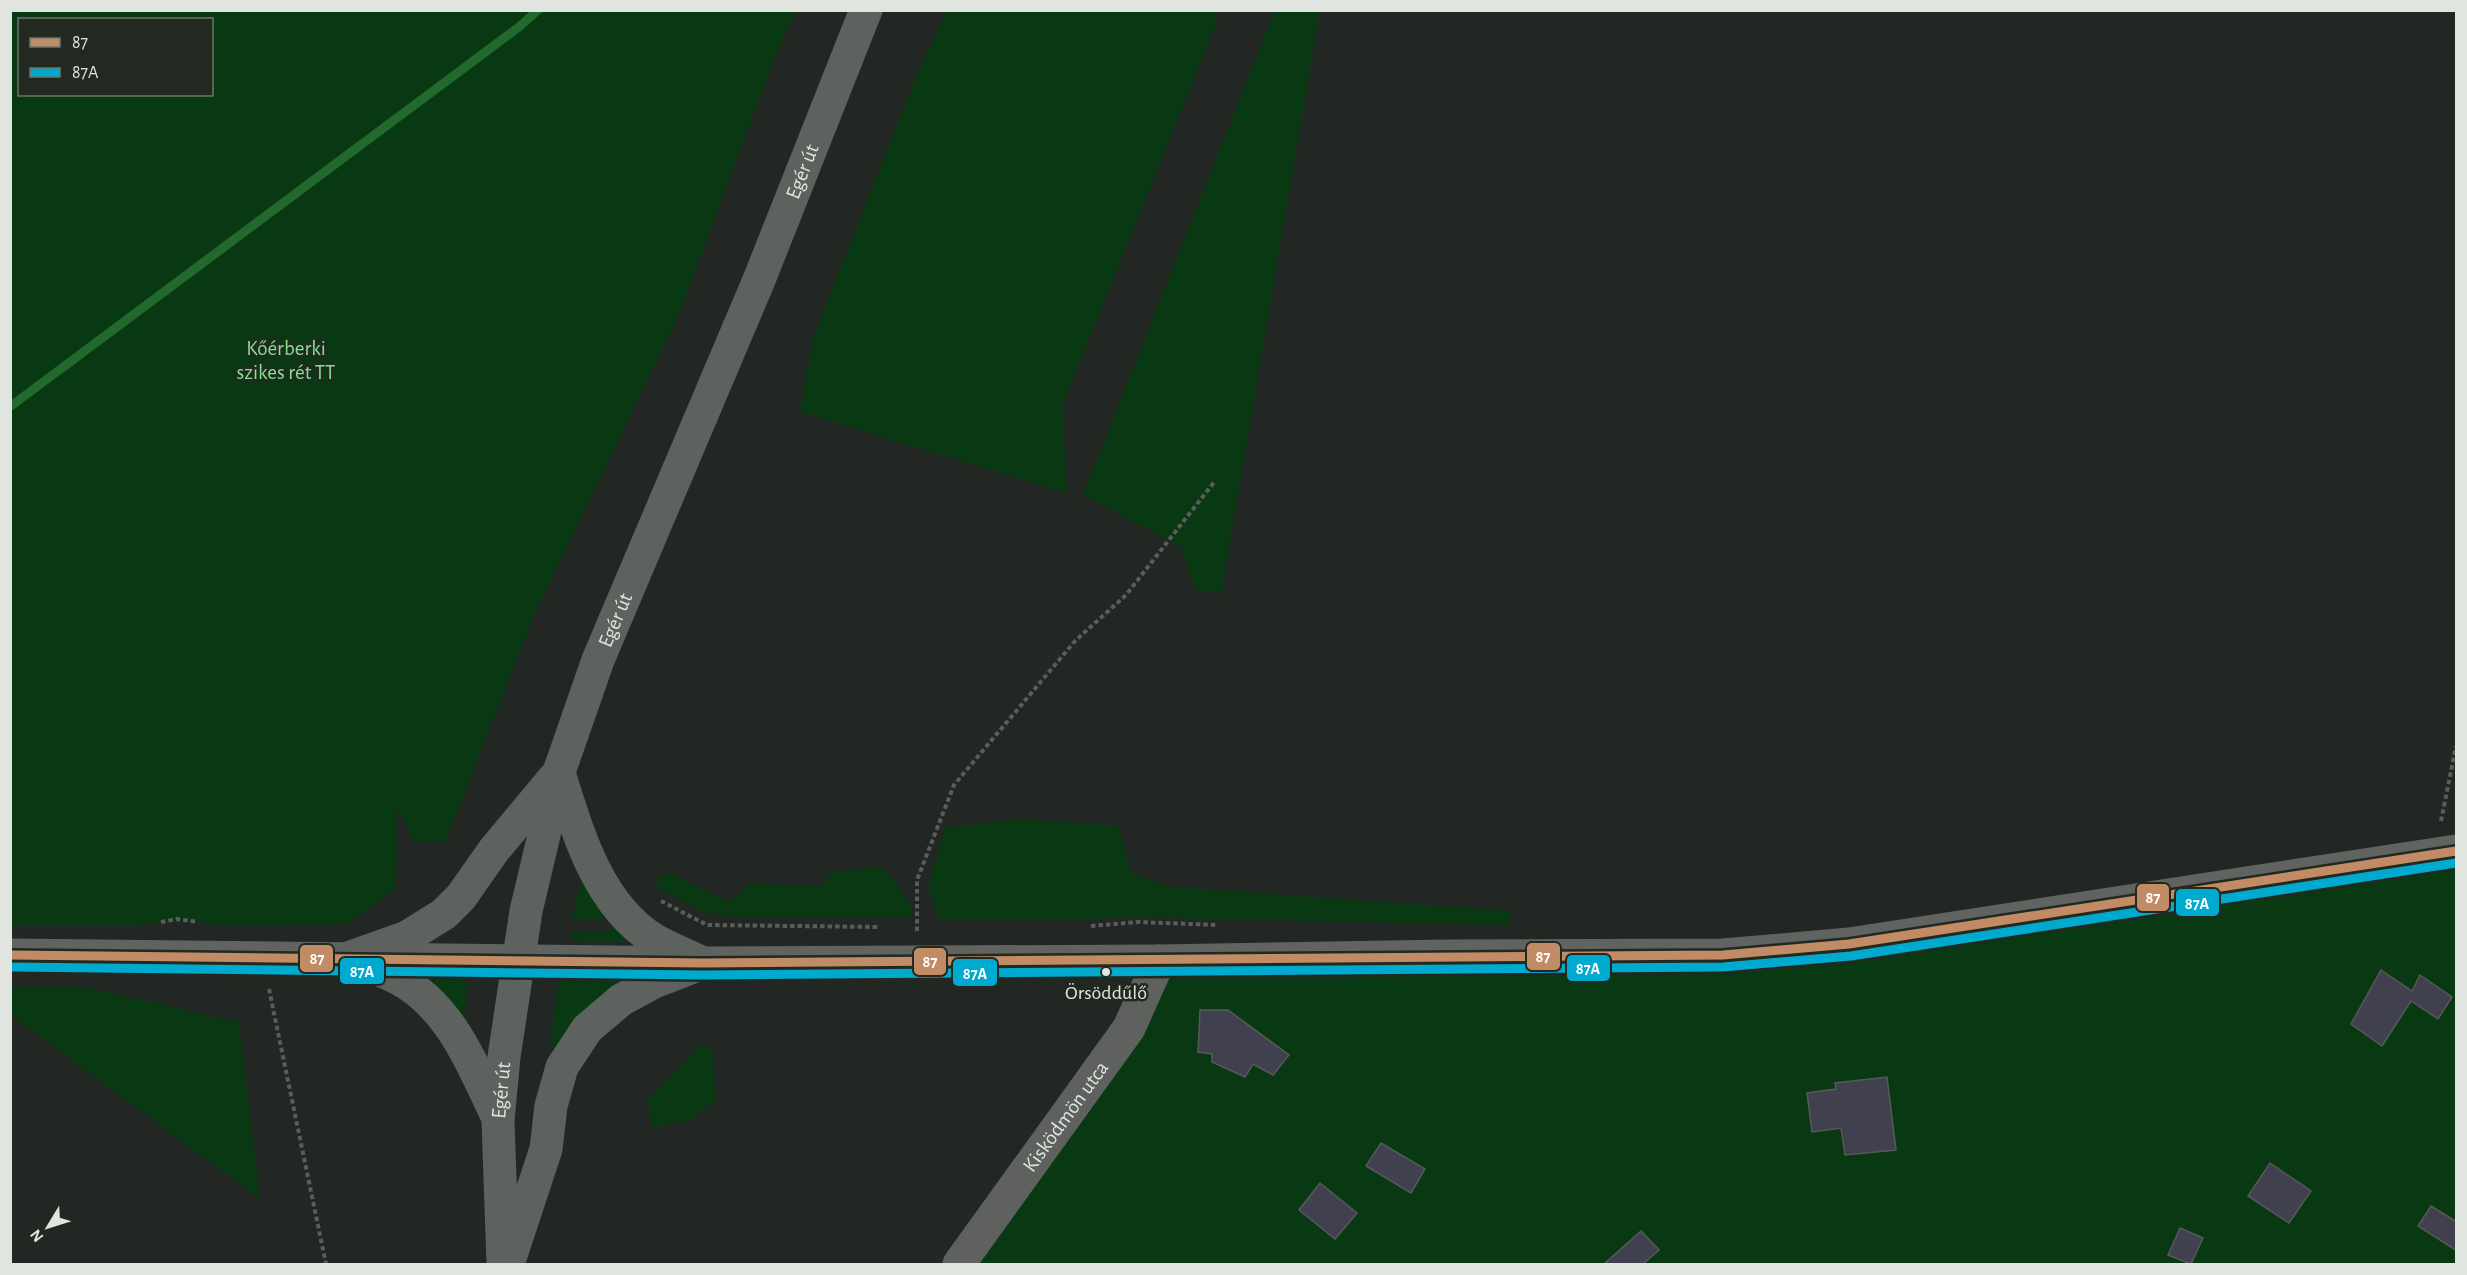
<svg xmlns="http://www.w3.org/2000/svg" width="2467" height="1275" viewBox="0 0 2467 1275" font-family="'Alegreya Sans',sans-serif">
<rect width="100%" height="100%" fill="#232723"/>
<g fill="#093913" fill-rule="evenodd">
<path d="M11,10L796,11L775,56L680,312L535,613L445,842H414L397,806L396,888L347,924L231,926L177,919L137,926H11ZM20,20H212V94H20Z"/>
<path d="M1275,10L1320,11L1221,593L1195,589L1182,547L1083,495Z"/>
<path d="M947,11H1219L1212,34L1062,406L1067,493L800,412L813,338L918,72Z"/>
<path d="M1017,819L1119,826L1131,874L1172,887L1510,911L1509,925L1168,918L939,920L928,887L945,828Z"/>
<path d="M2456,853V1264H959L1159,961L1723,955Z"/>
<path d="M883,867L912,906L911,917H737L703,912L656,887L658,876L672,874L729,902L749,884L823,886L831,872Z"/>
<path d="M583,882L586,883L607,917L601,920L572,919L579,888Z"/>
<path d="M616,926L626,935V939L622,942H578L569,935V932L608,931Z"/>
<path d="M437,980H463L467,984L465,1013L461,1014L434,985V982Z"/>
<path d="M564,980L615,981L617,986L555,1050L551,1046L557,988L559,983Z"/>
<path d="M11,988H88L239,1022L260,1199L11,1015Z"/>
<path d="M704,1042L712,1052L716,1099L690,1120L652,1128L648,1100Z"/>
</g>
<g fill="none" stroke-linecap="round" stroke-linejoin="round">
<path stroke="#21692d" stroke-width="9" d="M11,406L519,27L538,10"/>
</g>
<g fill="#40404e" stroke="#575959" stroke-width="1.5">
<path d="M2381,970L2412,991L2420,975L2452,997L2438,1019L2411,1001L2382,1046L2351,1024Z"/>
<path d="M1200,1010H1228L1289,1055L1273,1075L1253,1064L1245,1077L1212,1062V1054L1198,1052Z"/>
<path d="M1887,1077L1896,1150L1845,1155L1841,1128L1812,1132L1807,1093L1836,1089L1835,1083Z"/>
<path d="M1381,1143L1425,1169L1411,1193L1366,1166Z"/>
<path d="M2270,1163L2311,1191L2289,1223L2248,1196Z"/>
<path d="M1320,1183L1357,1213L1335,1239L1299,1210Z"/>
<path d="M2431,1206L2457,1222V1251L2418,1226Z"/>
<path d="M2180,1228L2203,1238L2191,1264L2168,1255Z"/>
<path d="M1641,1231L1659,1250L1643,1264H1604Z"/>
</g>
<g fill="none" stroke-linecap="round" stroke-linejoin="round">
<g stroke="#5a5d5a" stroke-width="4" stroke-dasharray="4.5 3" stroke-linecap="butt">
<path d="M2441,821L2456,746"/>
<path d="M661,901L707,925L879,927"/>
<path d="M161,922L177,919L198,922"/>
<path d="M1091,926L1138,922L1218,925"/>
<path d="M917,931V880L954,785L1075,641L1126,595L1215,481"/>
<path d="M269,989L326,1264"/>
</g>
<path stroke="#5f615f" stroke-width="33" id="s1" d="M959,1264L1129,1028L1159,961"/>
<path stroke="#616361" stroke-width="33" d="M10,955L703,963L1159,961L1447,956L1723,955L1849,944L2456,851"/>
<g stroke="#5e625e" stroke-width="33">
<path d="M559,773C578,833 597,903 653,939C668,948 687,955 703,963"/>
<path d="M345,959L407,937L444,914L461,897L494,850L554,778"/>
<path d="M345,959C363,964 381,969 397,978C452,1007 472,1065 498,1118"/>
<path d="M510,1258L546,1149L551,1106L562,1067L587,1029L621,1000L654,982L703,963"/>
<path id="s2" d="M503,1264L498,1120L504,1057L526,911L559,772L598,660L759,280L866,10"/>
</g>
<g stroke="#212921" stroke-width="14">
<path id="bus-1" d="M10,955L703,963L1723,955L1849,944L2456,851"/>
</g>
<g stroke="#212921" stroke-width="14">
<path id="bus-2" d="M10,967L703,975L1723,967L1851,956L2456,863"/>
</g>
<use href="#bus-1" stroke="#c18c65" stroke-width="9"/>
<use href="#bus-2" stroke="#00a9ce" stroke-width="9"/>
</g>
<circle fill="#e0e5e0" stroke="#212921" stroke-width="2" cx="1106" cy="972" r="5"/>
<g text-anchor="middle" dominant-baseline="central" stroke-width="5" stroke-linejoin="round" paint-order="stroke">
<g font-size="20" fill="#e0e5e0" stroke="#212921">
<text x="1106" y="993">Örsöddűlő</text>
</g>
<g font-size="21" fill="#e0e5e0" stroke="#212921">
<text stroke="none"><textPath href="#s2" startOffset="1146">Egér út</textPath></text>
<text stroke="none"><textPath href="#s2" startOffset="660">Egér út</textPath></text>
<text stroke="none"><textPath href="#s2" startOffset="174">Egér út</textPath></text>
<text stroke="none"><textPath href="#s1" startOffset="182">Kisködmön utca</textPath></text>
</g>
<g font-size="21" fill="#7fe389" stroke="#212921">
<text x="286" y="348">Kőérberki<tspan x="286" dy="24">szikes rét TT</tspan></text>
</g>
</g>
<g stroke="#212921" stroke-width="2">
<rect x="2136" y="883" width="34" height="29" rx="6" fill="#c18c65"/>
<rect x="2175" y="888" width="45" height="29" rx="6" fill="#00a9ce"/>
<rect x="1526" y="942" width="35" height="29" rx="6" fill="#c18c65"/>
<rect x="299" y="944" width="35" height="29" rx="6" fill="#c18c65"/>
<rect x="913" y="947" width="34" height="29" rx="6" fill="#c18c65"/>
<rect x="1566" y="954" width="45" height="28" rx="6" fill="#00a9ce"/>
<rect x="339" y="957" width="46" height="28" rx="6" fill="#00a9ce"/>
<rect x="952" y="958" width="46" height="29" rx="6" fill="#00a9ce"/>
</g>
<g font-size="16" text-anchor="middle" font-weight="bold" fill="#fff">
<text x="2153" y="903">87</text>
<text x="2197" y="909">87A</text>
<text x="1543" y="962">87</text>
<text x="317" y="964">87</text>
<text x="930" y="967">87</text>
<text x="1588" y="974">87A</text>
<text x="362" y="977">87A</text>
<text x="975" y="979">87A</text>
</g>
<rect width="2467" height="1275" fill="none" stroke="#e0e5e0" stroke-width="24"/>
<rect x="18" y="18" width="195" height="78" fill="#212921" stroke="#6d746d" stroke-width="1.5"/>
<rect x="30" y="38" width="30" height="9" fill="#c18c65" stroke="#6d746d" stroke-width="1.5"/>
<text x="72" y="48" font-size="18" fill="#e0e5e0">87</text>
<rect x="30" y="68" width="30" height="9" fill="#00a9ce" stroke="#6d746d" stroke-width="1.5"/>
<text x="72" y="78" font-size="18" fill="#e0e5e0">87A</text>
<g transform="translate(48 1227) rotate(232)" stroke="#212921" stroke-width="4.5" paint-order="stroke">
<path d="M0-4.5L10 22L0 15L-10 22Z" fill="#e0e5e0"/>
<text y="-9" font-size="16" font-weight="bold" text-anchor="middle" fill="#e0e5e0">N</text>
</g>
</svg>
